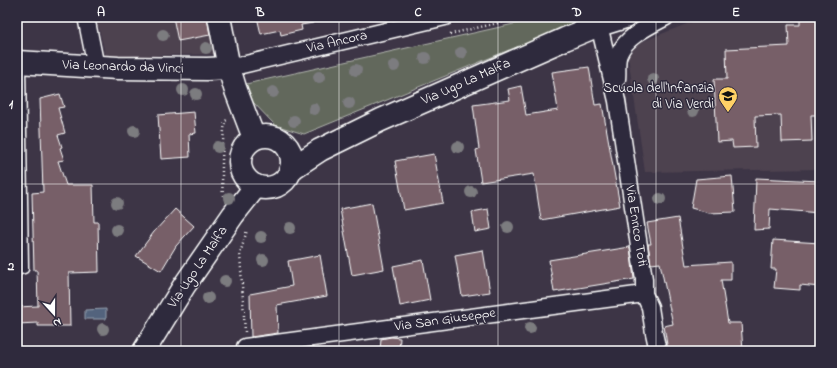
<svg xmlns="http://www.w3.org/2000/svg" width="837" height="368" viewBox="0 0 837 368" font-family="'Indie Flower',sans-serif">
<rect width="100%" height="100%" fill="#3d3546"/>
<filter id="ink" filterUnits="userSpaceOnUse"><feTurbulence type="fractalNoise" baseFrequency=".025" numOctaves="2"/><feDisplacementMap in="SourceGraphic" scale="8" xChannelSelector="R" yChannelSelector="G"/><feConvolveMatrix kernelMatrix="1 2 1 2 8 2 1 2 1" color-interpolation-filters="sRGB"/></filter>
<g filter="url(#ink)">
<g fill="#4e4250">
<path d="M96,17H207L215,54L106,57Z"/>
<path d="M704,17H820V169L645,172L628,56L639,43Z"/>
</g>
<path fill="#62685b" stroke="#b0b4ad" d="M545,17H597L509,50L304,134L275,125L250,99L246,84Z"/>
<path fill="#52647d" stroke="#97a2b1" d="M106,309V319H85V310Z"/>
<g fill="#775f68" stroke="#fff">
<path d="M173,17H207L210,35L178,41Z"/>
<path d="M257,17H312L313,23L301,25L302,30L281,35L280,30L261,34Z"/>
<path d="M800,17H820V115H811L812,141L782,142L781,115L755,116L756,147L733,148L732,141L717,142L714,79H727L726,49L789,46L788,25H800Z"/>
<path d="M589,67L595,105L602,104L620,206L541,220L534,174L481,182L476,150L479,149L473,105L510,100L508,89L521,86L526,115L558,110L552,72Z"/>
<path d="M60,94L64,107L58,108L65,133L58,135L62,147L60,148L64,160L58,161L66,185H93L94,222H98L99,272L69,273L70,326H38V323L17,324V307L38,306L37,270H34L32,193L43,192L40,99Z"/>
<path d="M194,112L196,133L189,134L190,157L161,159L158,115Z"/>
<path d="M434,154L443,203L404,210L395,161Z"/>
<path d="M732,176L735,212L709,213L691,208L696,179Z"/>
<path d="M756,178L820,181V213L770,209L769,229L754,230Z"/>
<path d="M372,203L384,269L352,275L340,209Z"/>
<path d="M175,209L194,226L176,246L161,271L136,256L154,232Z"/>
<path d="M488,209L491,229L475,232L472,212Z"/>
<path d="M678,218L686,265L731,262V280H721L728,323H741L743,351H668L664,326L673,324L660,263L651,264L648,244H651L647,223Z"/>
<path d="M773,240L820,243V287L800,285V290L774,288L776,269H771Z"/>
<path d="M630,247L634,279L554,292L549,260Z"/>
<path d="M483,250L490,292L462,296L455,255Z"/>
<path d="M320,255L327,296L277,305L278,333L251,337L250,294L292,286L288,261Z"/>
<path d="M423,260L430,300L400,306L393,266Z"/>
<path d="M391,337L400,338L399,351H380L381,339Z"/>
</g>
<g fill="none" stroke-linecap="round" stroke-linejoin="round">
<g stroke="#fff" stroke-width="11">
<path id="lane" d="M17,271L24,269L21,64"/>
</g>
<g stroke="#fff" stroke-width="19">
<g id="street">
<path d="M86,17L96,67"/>
<path d="M599,25L617,101L644,279V294L650,307L654,333L658,351"/>
<path d="M229,68L445,17"/>
<path d="M617,79C618,71 616,61 619,54C626,36 651,25 666,17"/>
<path d="M246,351L245,347L644,294"/>
</g>
</g>
<g stroke="#fff" stroke-width="25">
<g id="secondary">
<path d="M219,17L229,68L235,88L254,138"/>
<path d="M17,62L118,68L207,69L229,68"/>
<circle cx="266" cy="162" r="26"/>
<path d="M291,169L320,150L381,120L565,39L599,25L625,17"/>
<path d="M144,351L184,286L233,215L256,186"/>
</g>
</g>
<g stroke="#fff" stroke-width="2.5" stroke-dasharray="1 3" stroke-linecap="butt">
<path d="M450,34L524,17"/>
<path d="M223,196C221,171 222,146 225,121L227,120"/>
<path d="M245,332L240,254L247,230"/>
</g>
<use href="#lane" stroke="#2f2a3d" stroke-width="8"/>
<use href="#street" stroke="#2f2a3d" stroke-width="16"/>
<use href="#secondary" stroke="#2f2a3d" stroke-width="22"/>
</g>
<g fill="#7c7b7f">
<circle cx="163" cy="35" r="6"/>
<circle cx="206" cy="48" r="6"/>
<circle cx="461" cy="53" r="6"/>
<circle cx="425" cy="58" r="6"/>
<circle cx="394" cy="66" r="6"/>
<circle cx="356" cy="70" r="6"/>
<circle cx="319" cy="77" r="6"/>
<circle cx="653" cy="79" r="6"/>
<circle cx="183" cy="90" r="6"/>
<circle cx="273" cy="92" r="6"/>
<circle cx="196" cy="94" r="6"/>
<circle cx="349" cy="103" r="6"/>
<circle cx="314" cy="109" r="6"/>
<circle cx="693" cy="111" r="6"/>
<circle cx="294" cy="121" r="6"/>
<circle cx="134" cy="131" r="6"/>
<circle cx="218" cy="147" r="6"/>
<circle cx="458" cy="147" r="6"/>
<circle cx="471" cy="192" r="6"/>
<circle cx="229" cy="198" r="6"/>
<circle cx="660" cy="199" r="6"/>
<circle cx="117" cy="203" r="6"/>
<circle cx="508" cy="227" r="6"/>
<circle cx="290" cy="228" r="6"/>
<circle cx="117" cy="230" r="6"/>
<circle cx="261" cy="237" r="6"/>
<circle cx="263" cy="260" r="6"/>
<circle cx="225" cy="281" r="6"/>
<circle cx="208" cy="298" r="6"/>
<circle cx="530" cy="328" r="6"/>
<circle cx="103" cy="329" r="6"/>
</g>
</g>
<path fill="none" stroke="#fff" stroke-width="1" stroke-opacity="0.55" d="M181,17V351M339,17V351M498,17V351M656,17V351M17,184H820"/>
<defs>
<g id="school-pin" transform="scale(1)"><path d="M0 17L-7.5 6A9.5 9.5 0 1 1 7.5 6Z" fill="#ffd166" stroke="#2f2a3d"/><path d="M0-5L7-2L0 1L-7-2ZM-4 1L0 2.5L4 1V4Q0 6-4 4Z" fill="#111"/></g>
</defs>
<g fill-rule="evenodd">
<use href="#school-pin" x="728" y="96"/>
</g>
<g text-anchor="middle" dominant-baseline="central" stroke-width="3" stroke-linejoin="round" paint-order="stroke">
<g font-size="14" fill="#fff" stroke="#2f2a3d">
<text transform="translate(337 42) rotate(-13)">Via Ancora</text>
<text transform="translate(123 67) rotate(2)">Via Leonardo da Vinci</text>
<text transform="translate(466 82) rotate(-24)">Via Ugo La Malfa</text>
<text transform="translate(636 226) rotate(81)">Via Enrico Toti</text>
<text transform="translate(198 267) rotate(-56)">Via Ugo La Malfa</text>
<text transform="translate(445 320) rotate(-8)">Via San Giuseppe</text>
</g>
<g font-size="14" fill="#fff" stroke="#2f2a3d" text-anchor="end">
<text x="714" y="88">Scuola dell'Infanzia<tspan x="714" dy="16">di Via Verdi</tspan></text>
</g>
</g>
<rect width="837" height="368" fill="none" stroke="#2f2a3d" stroke-width="44"/>
<g transform="translate(54 314) rotate(159)" stroke="#2f2a3d" stroke-width="3" paint-order="stroke">
<path d="M0-3L7 15L0 10L-7 15Z" fill="#ffffff"/>
<text y="-6" font-size="11" font-weight="bold" text-anchor="middle" fill="#ffffff">N</text>
</g>
<rect x="22" y="22" width="793" height="324" fill="none" stroke="#fff" stroke-width="1.5"/>
<g font-size="13" text-anchor="middle" font-weight="bold" fill="#fff">
<text x="101" y="16">A</text>
<text x="260" y="16">B</text>
<text x="418" y="16">C</text>
<text x="577" y="16">D</text>
<text x="736" y="16">E</text>
<text x="11" y="108">1</text>
<text x="11" y="270">2</text>
</g>
</svg>
